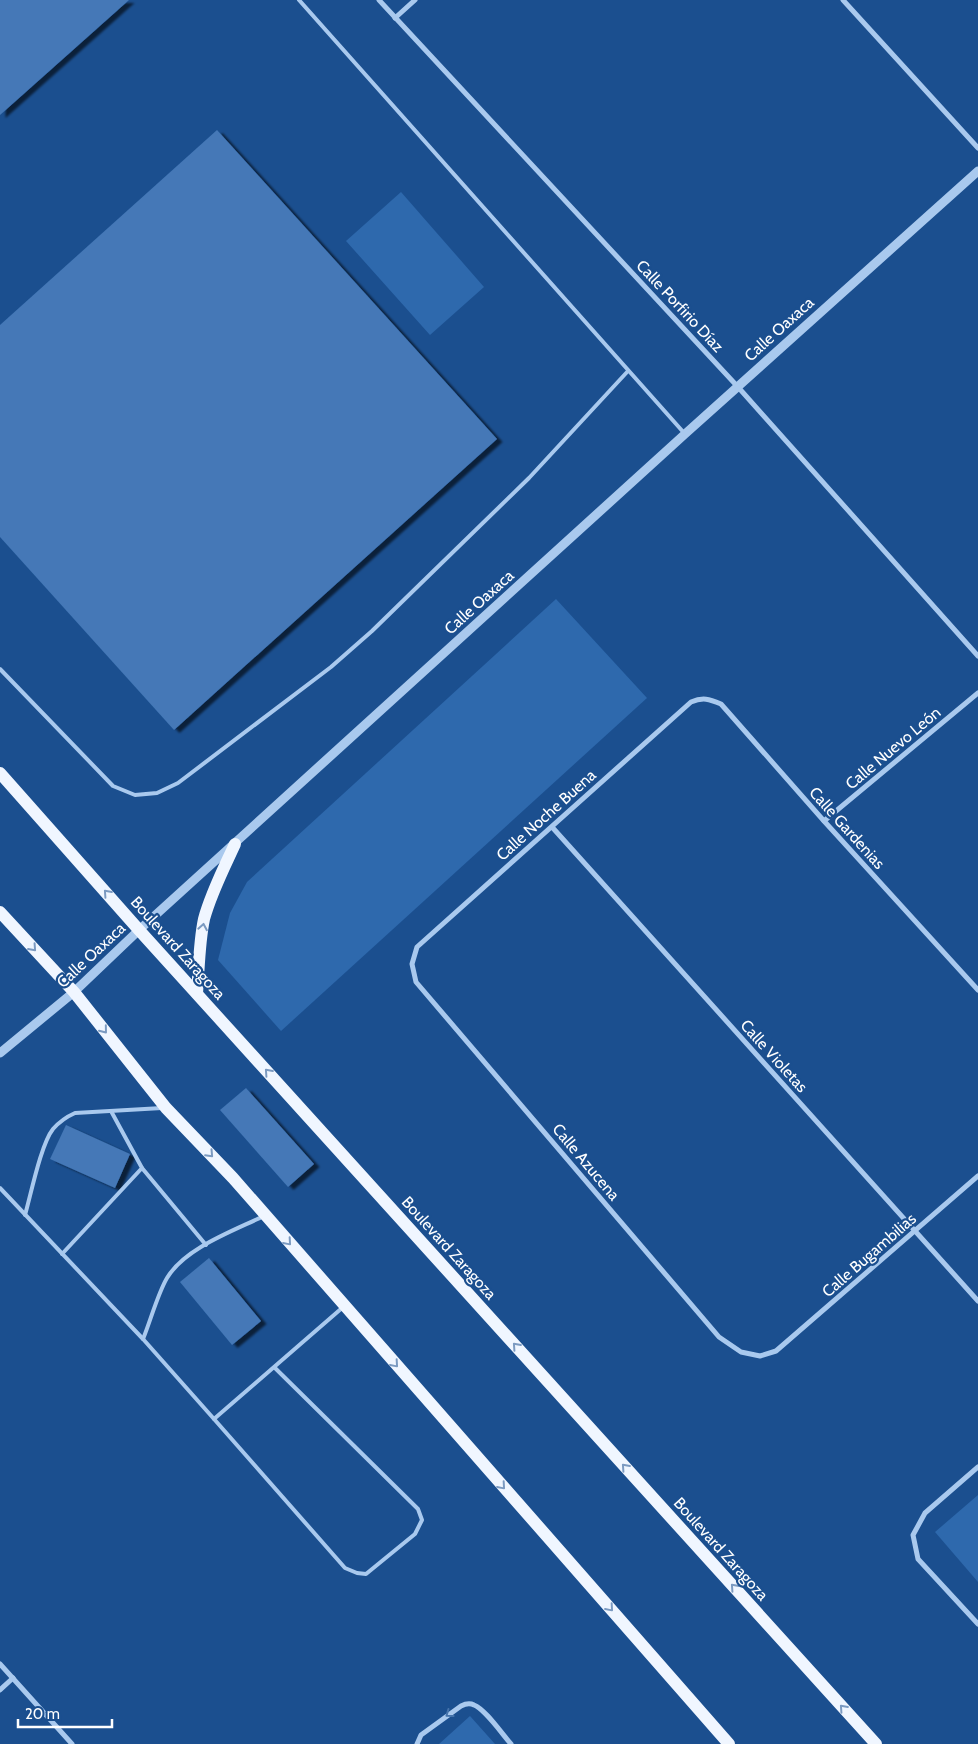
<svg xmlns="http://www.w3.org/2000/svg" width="978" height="1744" viewBox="0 0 978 1744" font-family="Cabin,sans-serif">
<defs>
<filter id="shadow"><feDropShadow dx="5.5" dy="3" stdDeviation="1" flood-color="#0009"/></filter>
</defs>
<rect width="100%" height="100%" fill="#1b4f8f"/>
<g fill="#2e69ad">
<path d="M401,192L484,287L430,335L346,241Z"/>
<path d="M556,599L647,698L281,1031L218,960L230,913L247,882Z"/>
<path d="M978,1495V1582L935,1532Z"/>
<path d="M470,1716L495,1744H439Z"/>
</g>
<g fill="#4478b7" filter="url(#shadow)">
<path d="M0,0H129L0,115Z"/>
<path d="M217,130L497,439L174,730L0,537V325Z"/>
<path d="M246,1088L314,1164L288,1187L220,1110Z"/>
<path d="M66,1125L130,1154L115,1188L50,1159Z"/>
<path d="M209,1258L261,1321L232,1345L180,1282Z"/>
</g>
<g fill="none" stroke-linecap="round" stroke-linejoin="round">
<g stroke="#a9c9ee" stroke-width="4">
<path d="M299,0L685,434"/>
<path d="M0,669L113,786L135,795L157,793L178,783L331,667L372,631L529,478L628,371"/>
<path d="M142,1168L206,1245"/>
<path d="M0,1188L143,1339L214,1419L342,1308"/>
<path d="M25,1215C31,1194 41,1144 53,1129C60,1121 66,1117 75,1113L162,1108"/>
<path d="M62,1254L142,1168L111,1111"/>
<path d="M143,1339C150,1322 158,1293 167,1278C185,1248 233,1231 264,1216"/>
<path d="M214,1419L345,1568L357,1573L366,1574L415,1534L422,1520L418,1509L275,1368"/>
</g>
<g stroke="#a9c9ee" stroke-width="5">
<path d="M379,0L738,387L978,656"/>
<path d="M843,0L978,148"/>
<path d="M395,18L415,0"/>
<path d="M824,821L978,693"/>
<path d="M552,827L978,1301"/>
<path d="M978,990L824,821L721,704C709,699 703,697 691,702L417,947L412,964L416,982L719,1337L741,1352L760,1356L776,1351L978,1176"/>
<path d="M978,1467L925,1513L913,1535L918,1559L978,1624"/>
<path d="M0,1664L72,1744"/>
<path d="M0,1690L13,1678"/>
<path d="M417,1744L421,1735L461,1706C465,1704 470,1703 474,1705C485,1709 502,1734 511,1744"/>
</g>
<path stroke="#a9c9ee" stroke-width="9" d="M0,1053L74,992L139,930L685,434L978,171"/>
<g stroke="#f0f6ff" stroke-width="12">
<path d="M0,773L139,930L876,1744"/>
<path d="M0,912L74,992L166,1108L233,1178L729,1744"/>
<path d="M197,993C199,968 199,943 204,919C211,893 224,868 235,844"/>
</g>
</g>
<defs><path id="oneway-chevron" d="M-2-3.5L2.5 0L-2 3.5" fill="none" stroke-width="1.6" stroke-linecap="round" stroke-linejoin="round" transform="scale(1.25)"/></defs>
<g stroke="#7b9ac1">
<use href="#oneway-chevron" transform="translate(107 893) rotate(-132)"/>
<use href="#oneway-chevron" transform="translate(203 927) rotate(-80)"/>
<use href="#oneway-chevron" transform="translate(33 948) rotate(48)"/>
<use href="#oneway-chevron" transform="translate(104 1030) rotate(51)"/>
<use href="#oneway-chevron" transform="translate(268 1072) rotate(-132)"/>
<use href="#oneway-chevron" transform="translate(210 1154) rotate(47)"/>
<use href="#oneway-chevron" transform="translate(288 1242) rotate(49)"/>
<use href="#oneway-chevron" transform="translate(516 1346) rotate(-132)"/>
<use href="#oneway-chevron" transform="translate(395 1364) rotate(49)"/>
<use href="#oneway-chevron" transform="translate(625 1467) rotate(-132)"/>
<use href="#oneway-chevron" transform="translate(502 1486) rotate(49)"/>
<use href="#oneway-chevron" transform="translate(734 1587) rotate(-132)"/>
<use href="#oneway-chevron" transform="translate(610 1608) rotate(49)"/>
<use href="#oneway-chevron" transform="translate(843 1708) rotate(-132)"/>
</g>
<use stroke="#4674ac" href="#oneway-chevron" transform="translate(449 1714) rotate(144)"/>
<g text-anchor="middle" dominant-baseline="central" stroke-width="4.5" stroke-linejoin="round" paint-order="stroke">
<g font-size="16" fill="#fff" stroke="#1b4f8f">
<text transform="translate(680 306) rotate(47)">Calle Porfirio Díaz</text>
<text transform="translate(779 329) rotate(-42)">Calle Oaxaca</text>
<text transform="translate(479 602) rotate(-42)">Calle Oaxaca</text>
<text transform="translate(893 748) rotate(-40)">Calle Nuevo León</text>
<text transform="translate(546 815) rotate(-42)">Calle Noche Buena</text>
<text transform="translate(847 828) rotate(48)">Calle Gardenias</text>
<text transform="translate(178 948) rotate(48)">Boulevard Zaragoza</text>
<text transform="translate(91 955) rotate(-43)">Calle Oaxaca</text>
<text transform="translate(774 1056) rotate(48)">Calle Violetas</text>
<text transform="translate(586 1162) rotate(50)">Calle Azucena</text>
<text transform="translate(449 1248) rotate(48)">Boulevard Zaragoza</text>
<text transform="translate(869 1255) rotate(-41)">Calle Bugambilias</text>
<text transform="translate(721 1549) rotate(48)">Boulevard Zaragoza</text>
</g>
</g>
<path d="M18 1719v8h94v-8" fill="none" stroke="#ffffff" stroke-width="2.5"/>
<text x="25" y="1719" font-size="15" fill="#ffffff" stroke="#1b4f8f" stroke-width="4" paint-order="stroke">20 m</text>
</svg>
